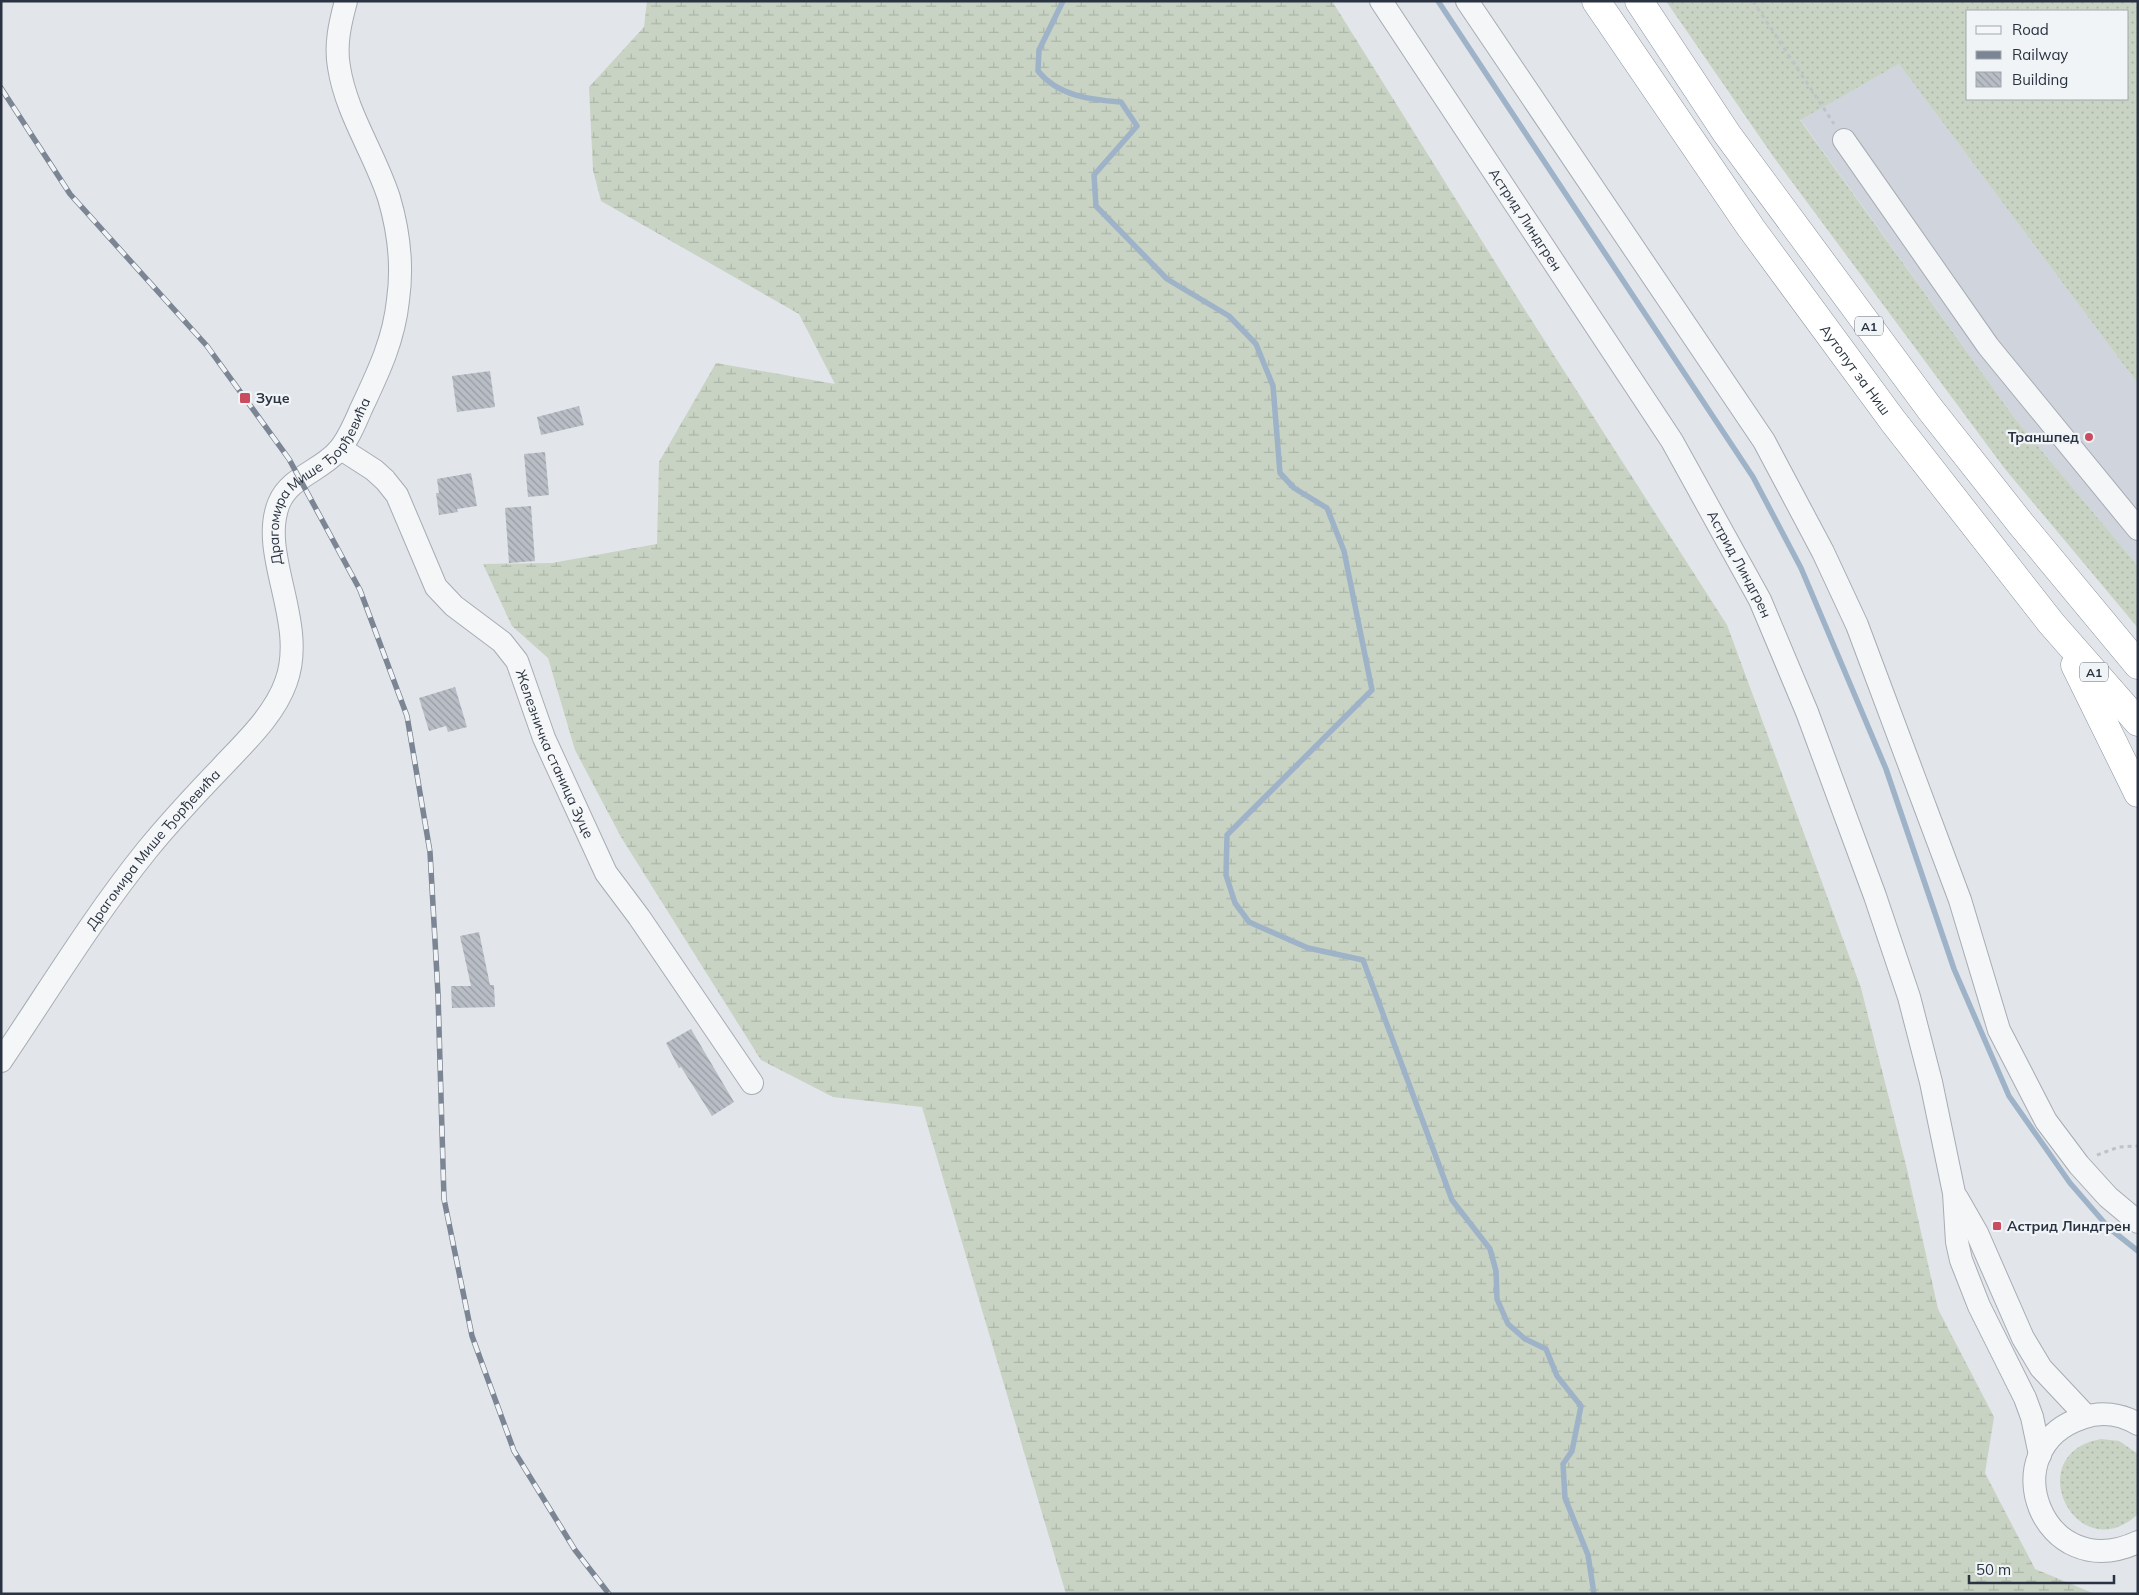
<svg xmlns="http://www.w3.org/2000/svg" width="2139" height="1595" viewBox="0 0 2139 1595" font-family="Mulish,sans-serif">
<defs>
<pattern id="grass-dots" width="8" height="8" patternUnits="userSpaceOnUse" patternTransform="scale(1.25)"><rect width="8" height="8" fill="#c8d3c3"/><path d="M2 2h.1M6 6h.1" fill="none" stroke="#acb6a9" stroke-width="1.8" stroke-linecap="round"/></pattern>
<pattern id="wetland-marsh" width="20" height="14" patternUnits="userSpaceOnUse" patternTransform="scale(1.25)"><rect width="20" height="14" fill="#c8d3c3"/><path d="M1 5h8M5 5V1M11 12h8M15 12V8" fill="none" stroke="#acb6a9"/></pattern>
<pattern id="building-back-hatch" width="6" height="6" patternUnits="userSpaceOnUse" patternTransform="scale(1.25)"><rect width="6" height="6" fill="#b9bec6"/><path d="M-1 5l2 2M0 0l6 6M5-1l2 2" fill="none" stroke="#979ba2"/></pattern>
</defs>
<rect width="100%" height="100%" fill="#e2e5ea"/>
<path fill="#d0d4dc" d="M1899,64L2138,384V566L2016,420L1800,119Z"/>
<g fill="url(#grass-dots)" fill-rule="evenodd">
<path d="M1666,1H2138V384L1899,64L1800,120L2016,420L2138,566V628L2005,469L1775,159ZM1968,11H2128V99H1968Z"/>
<path d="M2101,1439L2119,1441L2138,1454V1514C2077,1571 2018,1454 2101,1439Z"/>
</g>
<path fill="url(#wetland-marsh)" d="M647,1H1332L1525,310L1727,625L1861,988L1907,1169L1938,1309L1994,1417L1985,1473L2035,1569L2095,1594H1066L922,1107L833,1097L761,1060L621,837L575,750L548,658L512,626L483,564L552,563L657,544L659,462L716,363L835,384L799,314L601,201L593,170L589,87L644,27Z"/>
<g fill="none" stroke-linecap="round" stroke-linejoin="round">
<g stroke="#9eb3c8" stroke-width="5.5">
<path d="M1063,1L1039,50L1038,71C1058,96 1091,100 1121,102L1137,126L1094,175L1096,206L1167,279L1229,316L1256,344L1273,386L1280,473L1294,488L1327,508L1344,551L1372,690L1227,835L1226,875L1235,903L1249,922L1308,948L1363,960L1452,1200L1490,1249L1496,1271L1497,1299L1508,1324L1525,1339L1546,1349L1557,1376L1581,1406L1572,1451L1563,1464L1565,1498L1588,1555L1594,1594"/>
<path d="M1438,1L1753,477L1801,568L1886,769L1954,969L2009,1096L2070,1183L2109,1228L2138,1251"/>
</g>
</g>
<g fill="url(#building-back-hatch)">
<path d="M490,371L495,407L457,412L452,376Z"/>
<path d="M579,406L584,425L541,435L537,417Z"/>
<path d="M545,452L549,495L528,497L524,454Z"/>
<path d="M471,473L477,506L457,509L458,512L439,515L436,493H439L437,479Z"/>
<path d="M531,506L535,561L509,563L505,508Z"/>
<path d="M455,687L467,727L448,732L446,726L429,731L419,698Z"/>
<path d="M479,932L490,985H494L495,1007L452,1008L451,986H471L460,936Z"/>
<path d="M691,1029L734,1102L712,1116L681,1067L679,1068L666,1043Z"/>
</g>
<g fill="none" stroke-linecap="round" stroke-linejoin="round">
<g stroke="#a7acb4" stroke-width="24">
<g id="minor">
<path id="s1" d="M1381,1L1672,441L1760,600L1807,712L1875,896L1909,997L1931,1082L1954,1193L1957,1242L1961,1260L1979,1306L2025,1398L2032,1417L2040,1455"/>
<path d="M1467,1L1764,441L1823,552L1857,625L1960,900L1999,1030L2046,1121L2079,1165L2108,1197L2138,1222"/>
<path d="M1844,140L1988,346L2138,529"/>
<path id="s2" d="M338,451L346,452L374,470L385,480L397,495L436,587L454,606L502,642L517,661L544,738L606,873L639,917L752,1083"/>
<path id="s3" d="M1,1061C49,990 93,917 147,850C170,822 195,795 220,769C244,743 274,716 286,682C308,622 258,554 279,503C290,477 320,471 338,451C348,440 355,423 361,409C378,373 394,340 398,300C403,265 399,232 389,198C375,154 346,113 339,67C335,45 340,23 346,1"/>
<path d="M1957,1198L1977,1233L2023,1338L2041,1368L2086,1416"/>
<path d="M2138,1424C2121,1414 2101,1411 2082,1418C1991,1448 2042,1587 2138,1542"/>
</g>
</g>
<g stroke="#8a93a0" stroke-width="29">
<g id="highway">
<path id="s4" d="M1596,1L1751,228L1893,421L2051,623L2138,722"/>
<path d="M1639,1L1727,134L1930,409L2021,524L2138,665"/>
<path d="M2075,665L2138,793"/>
</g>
</g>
<g stroke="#bfc3c8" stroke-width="3" stroke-dasharray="4 4" stroke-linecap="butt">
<path d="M1753,1L1834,124"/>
<path d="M2097,1155L2119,1147L2138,1146"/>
</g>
<use href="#minor" stroke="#f4f6f8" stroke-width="22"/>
<use href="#highway" stroke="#fff" stroke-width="28"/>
<g stroke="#7c8593" stroke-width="5.5">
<path id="rail" d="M1,88L70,194L207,346L289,459L360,590L407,716L430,852L438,994L444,1199L472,1336L514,1451L575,1550L609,1594"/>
</g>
<use href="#rail" stroke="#f1f4f7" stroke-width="4" stroke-dasharray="11" stroke-linecap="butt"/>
</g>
<g fill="#ca4c60" stroke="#f1f4f7" stroke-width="2">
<rect x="239" y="392" width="12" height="12" rx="2.5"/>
<circle cx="2089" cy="437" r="5"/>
<rect x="1992" y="1221" width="10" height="10" rx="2.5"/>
</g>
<g text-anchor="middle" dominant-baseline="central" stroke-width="4.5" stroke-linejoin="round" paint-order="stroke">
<g fill="#f1f4f7" stroke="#666d78" stroke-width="1">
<rect x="1855" y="316.5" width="28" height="19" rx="4"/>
<rect x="2080" y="662.5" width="28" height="19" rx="4"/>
</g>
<g font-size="12" font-weight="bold" fill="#2a3341">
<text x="1869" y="326">A1</text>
<text x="2094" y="672">A1</text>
</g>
<g font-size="14" fill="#2a3341" stroke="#f1f4f7">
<text stroke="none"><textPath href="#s1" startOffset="262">Астрид Линдгрен</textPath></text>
<text stroke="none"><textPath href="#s4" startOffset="451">Аутопут за Ниш</textPath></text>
<text stroke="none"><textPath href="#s3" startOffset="696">Драгомира Мише Ђорђевића</textPath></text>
<text stroke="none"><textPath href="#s1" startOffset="668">Астрид Линдгрен</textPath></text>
<text stroke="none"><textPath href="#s2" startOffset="386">Железничка станица Зуце</textPath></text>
<text stroke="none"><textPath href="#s3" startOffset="261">Драгомира Мише Ђорђевића</textPath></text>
</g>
<g font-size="14" font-weight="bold" fill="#2a3341" stroke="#f1f4f7" text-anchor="start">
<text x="256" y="398">Зуце</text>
<text x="2079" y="437" text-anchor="end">Траншпед</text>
<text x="2007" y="1226">Астрид Линдгрен</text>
</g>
</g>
<rect width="2139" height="1595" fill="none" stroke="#2a3341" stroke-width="5"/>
<rect x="1966" y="10" width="162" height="90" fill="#f1f4f7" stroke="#a1a7ae"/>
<rect x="1976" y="26" width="25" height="8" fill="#f4f6f8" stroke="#a1a7ae"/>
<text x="2012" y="35" font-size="15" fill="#2a3341">Road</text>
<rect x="1976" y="51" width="25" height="8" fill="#7c8593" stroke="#a1a7ae"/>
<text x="2012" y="60" font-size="15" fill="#2a3341">Railway</text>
<rect x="1976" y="72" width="25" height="15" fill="url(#building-back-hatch)" stroke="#a1a7ae"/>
<text x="2012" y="85" font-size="15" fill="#2a3341">Building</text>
<path d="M1969 1575v8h145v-8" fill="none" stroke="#2a3341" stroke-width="2.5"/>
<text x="1976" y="1575" font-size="15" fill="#2a3341" stroke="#f1f4f7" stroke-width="4" paint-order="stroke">50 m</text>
</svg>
